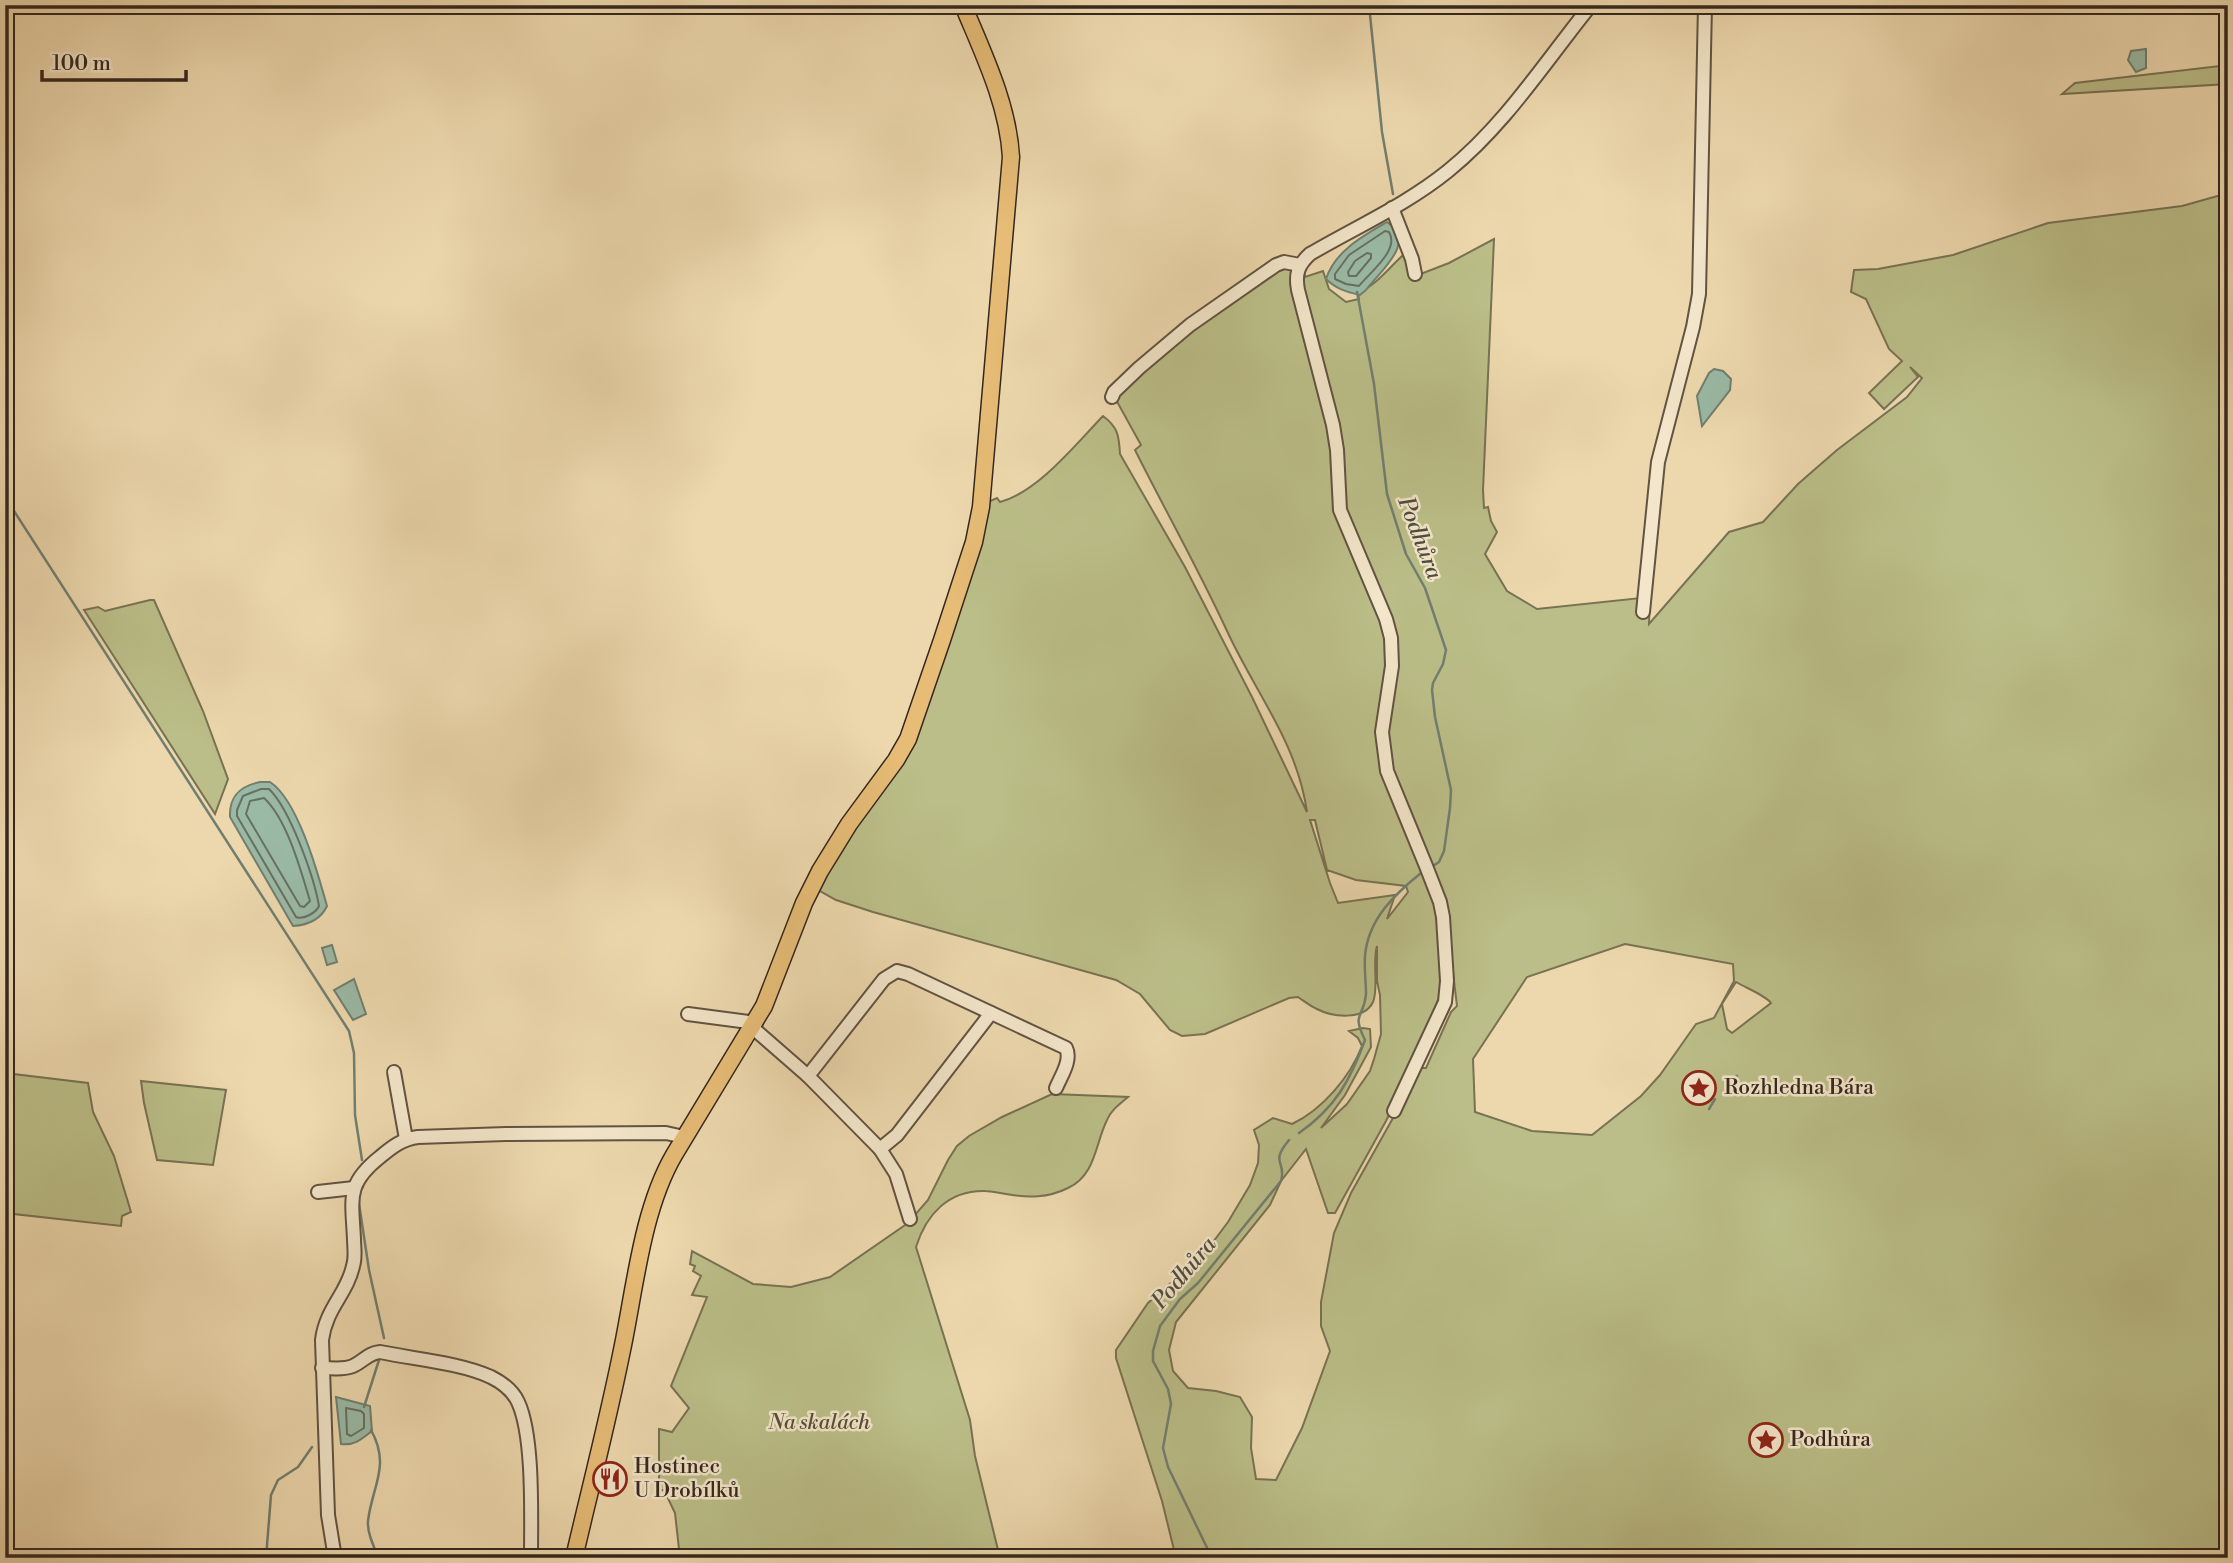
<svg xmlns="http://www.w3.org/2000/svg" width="2233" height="1563" viewBox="0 0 2233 1563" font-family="'Libre Bodoni',serif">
<rect width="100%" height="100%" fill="#edd8ad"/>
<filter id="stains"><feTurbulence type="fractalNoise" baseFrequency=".00286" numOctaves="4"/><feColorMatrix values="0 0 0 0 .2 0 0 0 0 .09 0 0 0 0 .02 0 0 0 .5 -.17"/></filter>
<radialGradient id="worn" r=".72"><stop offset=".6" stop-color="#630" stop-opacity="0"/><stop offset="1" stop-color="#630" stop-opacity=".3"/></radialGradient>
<g fill="#bbbe88" stroke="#787254" stroke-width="2" fill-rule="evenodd">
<path d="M2228,65V84L2062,94L2075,83Z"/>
<path d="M2228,193V1558H1272L1269,1555L1246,1558H1176L1162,1501L1116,1358V1350L1148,1303L1204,1254L1228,1222L1250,1185L1258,1163L1259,1145L1254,1130L1273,1118L1292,1124C1322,1110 1350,1077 1362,1046L1358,1038L1349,1031L1363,1028L1370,1029L1371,1047L1345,1095L1321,1128L1347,1104L1370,1071L1374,1059L1381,1034L1380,995L1377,981V946C1372,961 1379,988 1373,1002C1364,1021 1332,1017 1317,1009C1310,1006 1304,1001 1298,997L1289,998L1205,1034L1182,1036L1170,1030L1140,994L1116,980L873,912L836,900L820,891L818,882L889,772L988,502L997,498L1000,502C1038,492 1076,444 1103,416C1118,427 1119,436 1120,454L1185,567L1252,697L1307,812C1297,742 1256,694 1227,631C1199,570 1165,510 1135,450L1141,445L1115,398C1162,347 1219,306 1277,268L1304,271L1305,277L1323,271L1329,289L1346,302L1359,299L1358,293C1376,285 1388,269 1402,256L1407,257L1413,277L1449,263L1494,239L1483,490L1484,508L1488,507L1491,521L1497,532L1485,554L1507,591L1537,609L1650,597L1649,624L1729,532L1763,522L1798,484L1837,450L1907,397L1922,378L1910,367L1918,377L1884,409L1869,393L1902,361L1889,349L1866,299L1851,292L1854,270L1878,269L1953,255L2048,223L2182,206ZM1310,820H1315L1327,870L1356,880L1406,886L1408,892L1387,919L1395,895L1338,903L1330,883ZM1405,829L1445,908L1457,1006L1451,1012L1426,1068H1421L1351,1193L1334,1233L1321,1302V1326L1330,1351L1302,1428L1276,1480L1256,1479L1251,1448L1252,1417L1240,1397L1216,1391L1188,1388L1173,1371L1169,1350L1176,1322L1270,1205L1281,1181L1306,1149L1328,1213H1335L1386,1121L1408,1076L1442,990L1437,900ZM1625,944L1733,964L1734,981L1714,1018L1696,1024L1660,1075L1641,1096L1592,1135L1532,1131L1475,1112L1473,1059L1527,977ZM1736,982C1746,988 1765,995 1771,1003L1732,1033L1727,1029L1722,1004Z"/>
<path d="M150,600H154L203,711L228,779L215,814L84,610L98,607L105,611Z"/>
<path d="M5,1073L88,1083L93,1112L114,1156L131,1212L122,1216L121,1226L5,1213Z"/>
<path d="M141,1081L226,1090L213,1165L157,1160L144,1103Z"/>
<path d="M1052,1094L1128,1097C1120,1104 1111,1110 1107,1120C1095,1144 1096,1175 1068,1188C1048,1198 1028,1198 1006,1194C999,1193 991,1191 985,1191C948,1190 926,1215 916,1247L970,1420L975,1456L1000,1558H680L675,1513L664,1490L659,1491V1429L672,1432L689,1408L671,1386L707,1297L692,1295L701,1276L693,1271L695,1266L690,1264L692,1251L753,1284L791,1287L830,1277L908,1223L928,1200L948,1160L957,1146L969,1136L1002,1117Z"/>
</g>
<g fill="#9abaa6" stroke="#717f70" stroke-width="2">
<path d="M2146,49V68L2136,72L2128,60L2131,51Z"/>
<path d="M1387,222C1418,242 1380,271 1366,290L1360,295C1347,292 1336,289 1326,279C1335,251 1363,236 1387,222Z"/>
<path d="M1714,369L1723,371L1731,379L1730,390L1702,426L1697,396L1709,373Z"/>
<path d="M260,782H270C298,800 318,874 327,906C321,919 308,925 293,926L230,817C229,796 240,786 260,782Z"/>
<path d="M332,945L337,962L327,965L322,948Z"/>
<path d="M354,979L366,1014L353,1020L334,990Z"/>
<path d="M336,1397L370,1406L372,1431C362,1439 354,1446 341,1444Z"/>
</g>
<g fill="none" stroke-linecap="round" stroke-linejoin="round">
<g stroke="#677062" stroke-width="2">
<path d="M1385,231L1389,232C1400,250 1370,272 1359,286L1346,284L1335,279V274L1349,255Z"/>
<path d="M1367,253L1371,254V258L1356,276H1349L1348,272L1355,261Z"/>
<path d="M261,789H269C290,809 314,877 319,906C316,913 303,920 296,917L237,816V810L243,796Z"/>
<path d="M264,798C287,819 301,871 310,901L304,907L300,906L246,814L250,801Z"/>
<path d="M346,1408L361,1411L364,1414V1428L351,1436L347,1434Z"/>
</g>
<g stroke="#717f70" stroke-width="2.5">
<path d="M1369,5L1382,132L1393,194"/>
<path d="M1357,292L1374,384L1387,494L1406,554L1425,588L1446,650L1443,664L1433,683L1432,690L1435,717L1451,790L1450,808L1444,851L1439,862L1433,866"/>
<path d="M5,497L349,1031L354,1053L355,1115L362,1160"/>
<path d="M1732,1081L1737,1076"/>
<path d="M1709,1109L1715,1099"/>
<path d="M1299,1133C1335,1108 1350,1081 1365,1040C1351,1012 1364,1019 1366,994C1366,981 1364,969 1365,956C1368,919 1395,894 1421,873"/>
<path d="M358,1197L369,1270L384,1338"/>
<path d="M364,1407L379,1360"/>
<path d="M371,1430C391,1466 372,1486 368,1521C367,1531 374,1548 379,1558"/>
<path d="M266,1558L271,1495L278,1480L298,1467L312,1447"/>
<path d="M1212,1558L1168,1467L1163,1448L1171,1404L1168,1389L1153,1361V1351L1160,1326L1180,1299L1198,1283L1281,1181C1287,1161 1269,1164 1289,1140"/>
</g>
<g stroke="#625342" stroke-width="16">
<g id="minor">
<path d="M1392,208L1412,259L1415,274"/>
<path d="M1112,397L1114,392L1139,368L1190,325L1276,265L1284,262L1300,265"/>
<path d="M1643,612L1658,462L1693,327L1699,294L1705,5"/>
<path d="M688,1014L756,1023"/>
<path d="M753,1028L808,1076L880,1149L896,1174L910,1219"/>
<path d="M394,1072L406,1139"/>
<path d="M808,1076L884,979L897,971L908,974L1066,1048C1072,1060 1061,1076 1056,1088"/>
<path d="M1394,1111L1445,1002L1447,981L1443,917L1440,902L1426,866L1387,771L1382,732L1392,666L1391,638L1386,619L1340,510L1337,450L1333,425L1298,290C1295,274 1298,265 1310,254C1356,227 1406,205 1448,171C1505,125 1545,62 1591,5"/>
<path d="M880,1149L897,1135L991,1013"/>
<path d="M318,1192L354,1188"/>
<path d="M322,1368C332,1368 344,1370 353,1366C364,1361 368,1353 380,1352C414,1359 461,1363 491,1377C501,1382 513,1391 518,1402C534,1436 531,1518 531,1557"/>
<path d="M335,1558L328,1515L322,1340C326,1308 347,1294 353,1266C356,1257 354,1248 354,1239C352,1198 346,1184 380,1157C392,1147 402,1139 418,1137L506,1134L666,1133L684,1137"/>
<path d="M525,1558H556"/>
</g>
</g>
<g stroke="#34271f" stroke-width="19">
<path id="major" d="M574,1558C590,1489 608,1420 622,1350C635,1288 642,1210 674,1155L764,1006L804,903L820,871L849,824L896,760L908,739L942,640L974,542L981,507L1011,157C1008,104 983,53 963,5"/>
</g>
<use href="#minor" stroke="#f3e6ca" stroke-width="12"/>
<use href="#major" stroke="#e6bc76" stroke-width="16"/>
</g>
<defs>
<g id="sight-ring" transform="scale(1.75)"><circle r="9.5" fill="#f3e6ca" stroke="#8f2418" stroke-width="1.5"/><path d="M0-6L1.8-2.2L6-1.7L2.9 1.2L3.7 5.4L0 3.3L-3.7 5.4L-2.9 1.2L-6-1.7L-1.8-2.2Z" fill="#8f2418"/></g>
<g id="restaurant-ring" transform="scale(1.75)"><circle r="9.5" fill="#f3e6ca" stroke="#8f2418" stroke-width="1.5"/><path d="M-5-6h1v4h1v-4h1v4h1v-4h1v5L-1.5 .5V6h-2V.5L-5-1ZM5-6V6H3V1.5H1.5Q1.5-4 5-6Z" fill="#8f2418"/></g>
</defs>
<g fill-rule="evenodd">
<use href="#sight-ring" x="1699" y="1088"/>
<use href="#sight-ring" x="1766" y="1440"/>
<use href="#restaurant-ring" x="610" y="1479"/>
</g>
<g text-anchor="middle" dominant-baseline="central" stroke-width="5" stroke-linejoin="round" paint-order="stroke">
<g font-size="21" fill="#34271f" stroke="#f3e6ca" text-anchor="start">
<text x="1724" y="1088">Rozhledna Bára</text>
<text x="1790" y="1440">Podhůra</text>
<text x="634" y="1467">Hostinec<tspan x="634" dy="24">U Drobílků</tspan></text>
</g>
<g font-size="21" font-style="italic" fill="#564d39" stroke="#f3e6ca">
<text x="819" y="1423">Na skalách</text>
</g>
<g font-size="23" font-style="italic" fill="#4e4c41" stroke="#f3e6ca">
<text transform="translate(1420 538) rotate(69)">Podhůra</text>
<text transform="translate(1184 1273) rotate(-50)">Podhůra</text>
</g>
</g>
<rect width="2233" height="1563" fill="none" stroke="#edd8ad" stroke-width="28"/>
<rect x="7" y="7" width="2219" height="1549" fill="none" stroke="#34271f" stroke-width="3.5"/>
<rect x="14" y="14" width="2205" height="1535" fill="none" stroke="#34271f" stroke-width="2"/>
<path d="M42 70v10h144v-10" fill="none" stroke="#34271f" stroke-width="3.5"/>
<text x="52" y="70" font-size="21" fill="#34271f" stroke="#f3e6ca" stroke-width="5" paint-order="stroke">100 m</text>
<rect width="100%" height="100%" filter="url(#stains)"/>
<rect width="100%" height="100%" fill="url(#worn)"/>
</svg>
